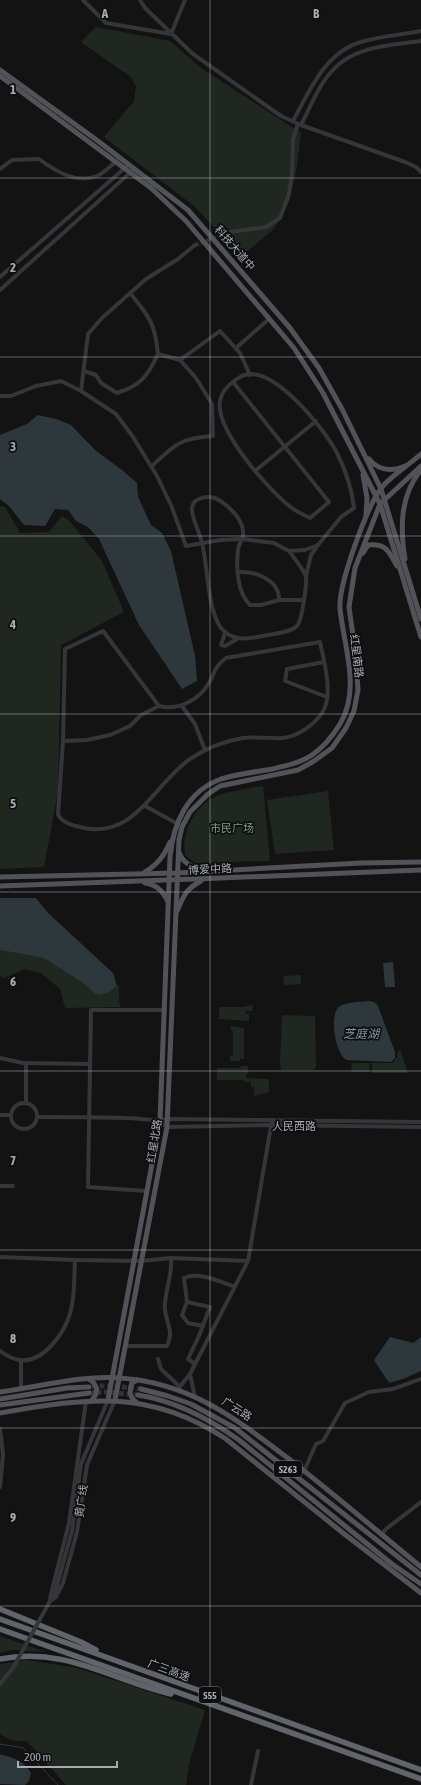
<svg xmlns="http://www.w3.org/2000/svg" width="421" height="1785" viewBox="0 0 421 1785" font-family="'Asap Condensed','Noto Sans SC',sans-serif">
<rect width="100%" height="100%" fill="#131314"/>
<g fill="#202720">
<path d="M96,27L170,41L201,68L301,133L297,167L289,202L273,230L241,256L194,206L104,137L134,101L136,87L131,77L81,42Z"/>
<path d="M0,506L5,507L20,533L49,532L62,516L68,519L102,561L124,612L61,645L58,792L44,867L0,869Z"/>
<path d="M263,786L270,861L195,863L185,855C181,827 198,800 226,793C238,790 250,788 263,786Z"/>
<path d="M328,791L334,850L275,854L267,800Z"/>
<path d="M0,950L44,958L83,983L95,994L102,995L109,992L117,986H119V1001L121,1007L65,1008L60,989L41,973L24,969L4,978L0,975Z"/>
<path d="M301,975V984L284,985L283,976Z"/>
<path d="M253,1005L252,1011H246V1014H249V1021L219,1019V1007H242Z"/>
<path d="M282,1015L315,1016L316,1066L314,1070H281L280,1064Z"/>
<path d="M231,1026L244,1028V1059H240V1061H230V1056H233V1031H231Z"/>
<path d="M400,1050L408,1073H372V1063H392L397,1057L398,1051Z"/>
<path d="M352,1063H370L369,1072H351Z"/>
<path d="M241,1066H248V1074H246V1078L269,1079V1092L254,1096V1087H251V1082H246L242,1080H217V1068H241Z"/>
<path d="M0,1636L46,1652L12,1650L0,1653Z"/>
<path d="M27,1660L77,1668L205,1710L189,1764L186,1785H66L27,1741C17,1741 7,1741 0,1733V1664Z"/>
</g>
<g fill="#2e373c">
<path d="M38,415L56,419L71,425L95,450L122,470L137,483L138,497L151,525L162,533L171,551L195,656L197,681L182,689L139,625L99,539L88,527L76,521L68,510L55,509L45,526L24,525L9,506L0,499V435L27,424Z"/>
<path d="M0,898H36L48,913L113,973L117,986L109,992L101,995L95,994L83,983L44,958L0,950Z"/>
<path d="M393,962L395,987H385L383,963Z"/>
<path d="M369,1001L374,1002L378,1006L395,1052V1058L391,1062L347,1060C335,1055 329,1014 339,1007C345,1002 361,1002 369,1001Z"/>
<path d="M390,1337L413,1343L421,1337V1371L403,1379L389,1383L374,1360Z"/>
<path d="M0,1754C15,1759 22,1759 31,1773L29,1781L25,1785L0,1784Z"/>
</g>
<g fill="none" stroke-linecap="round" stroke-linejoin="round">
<path stroke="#2e373c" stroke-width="1" d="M0,1744L23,1748L26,1751L58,1785"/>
<path stroke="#303234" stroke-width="4" stroke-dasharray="4 2" stroke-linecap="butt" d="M195,245L220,236"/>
<g stroke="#303234" stroke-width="5" stroke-dasharray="5 2.5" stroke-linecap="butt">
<path d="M92,1386H114L141,1389"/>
<path d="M89,1393L105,1392L138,1395"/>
</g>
<g stroke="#353639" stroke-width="4">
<path d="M83,0L106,23L171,34L185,0"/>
<path d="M140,0L145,8L193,54L281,116L301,125L405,162L416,167L421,172"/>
<path d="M293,121C309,92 325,52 361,42C380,36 401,35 421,31"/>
<path d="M301,125C310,108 318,86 332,71C353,46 391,45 421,41"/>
<path d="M0,169L12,160L39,159C55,171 76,184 97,176C104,173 111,165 117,161"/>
<path d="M220,236L230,232L266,227L280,218L289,194L292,173L293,139L298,124"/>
<path d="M195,245L178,259L146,279L102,318L88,334L81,391L116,414L133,437L157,476L171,505L186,546L220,540L243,539L274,543L289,551L305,550L318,545L341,517L354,508C352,489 346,471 337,453C325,430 272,362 242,376C234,380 224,388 221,397C210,425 270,492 292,508C297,512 304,515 310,518L329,502L233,382"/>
<path d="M0,277L126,167"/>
<path d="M0,290L132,171"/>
<path d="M130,293C149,316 155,323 158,354L180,360L196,378L212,404L213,436C180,438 174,445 151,467"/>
<path d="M236,348L269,319"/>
<path d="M180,360L220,331L240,353L250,375"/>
<path d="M84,371L96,375L101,383L117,393C140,386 148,376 158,354"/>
<path d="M0,396H11L36,386L61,381L81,391"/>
<path d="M255,471L316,421"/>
<path d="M239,572C255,571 280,580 279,600L261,605H250C237,592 236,568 238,550C238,545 242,541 243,536C245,521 230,507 219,500C211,495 193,496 192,508C191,517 200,533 202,543C208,565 207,618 225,632C239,644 258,636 274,634C282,632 291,632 297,626C302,621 307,583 306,576C304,570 293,557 289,551"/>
<path d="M306,576L311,555L318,545"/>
<path d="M279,600H304"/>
<path d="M103,631L159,706C178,711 199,700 209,683C215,672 215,666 226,658L320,642C324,661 334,696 322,713C314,725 297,737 282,738C269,739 256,736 243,738C225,741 205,749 190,759C154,784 136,838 84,828C73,825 64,824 58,815L63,741L65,649Z"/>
<path d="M225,633L221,645L225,646L237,639"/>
<path d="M324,662L287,669L285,681L327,697"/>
<path d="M182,706L195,724L205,750"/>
<path d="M63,741L87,740L110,735L130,726L141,715L159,706"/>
<path d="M145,806L176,823"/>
<path d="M0,1058L23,1063L90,1064"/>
<path d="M26,1063V1103"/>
<circle cx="24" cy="1116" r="13"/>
<path d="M0,1115H11"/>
<path d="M37,1117C66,1117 95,1117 125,1118C139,1118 154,1122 168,1119L421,1122"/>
<path d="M160,1121L167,1127L272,1125L421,1127"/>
<path d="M0,1186H13"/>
<path d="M147,1191L88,1187L91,1010H165"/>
<path d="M0,1257L75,1260L141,1261L171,1258L248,1261"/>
<path d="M187,1302L182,1315L188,1323L203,1326"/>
<path d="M126,1346H167C174,1330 167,1326 165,1310C163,1296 173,1276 171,1258"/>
<path d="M0,1351C6,1355 11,1359 19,1360C44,1364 66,1331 71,1310C75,1295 74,1276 75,1260"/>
<path d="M158,1359L161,1369L180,1387"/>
<path d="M195,1364L188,1359L199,1336L210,1307L187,1302L184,1278C198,1271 221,1282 235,1287"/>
<path d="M190,1374L195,1397"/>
<path d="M21,1389V1361"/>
<path d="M178,1389L190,1374L248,1261L272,1120"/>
<path d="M108,1400L81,1464L72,1531L55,1593L50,1601L56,1597L63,1583L77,1532L87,1465L115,1400"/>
<path d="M0,1429L3,1454L0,1487"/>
<path d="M304,1471L316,1444L323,1441L345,1403L369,1392L393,1389L421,1379"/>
<path d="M381,1535L386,1529L421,1502"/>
<path d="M50,1598L69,1523L86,1401"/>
<path d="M0,1684L13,1668"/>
<path d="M251,1785L258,1751"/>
</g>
<g stroke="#515358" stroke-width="5">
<path d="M0,70L98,141L188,210L290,328L319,368L342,409L381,489L421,619"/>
<path d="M0,76L151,188L186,221L294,348L323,393L380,504L421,637"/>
<path d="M369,459C379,471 391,472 405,466"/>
<path d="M363,475L367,498L366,516"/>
<path d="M363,553L368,545C387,543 389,552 397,566"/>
<path d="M405,559C400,528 400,495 421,470"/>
<path d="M179,852C182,863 192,867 203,870"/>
<path d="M145,872C158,864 164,856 170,842"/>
<path d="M0,877L177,873L361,863L421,862"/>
<path d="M145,883C157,885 163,891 168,902"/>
<path d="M0,886C140,882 281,875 421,870"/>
<path d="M177,911C184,895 186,889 201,881"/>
<path d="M89,1379C98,1385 99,1392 92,1400"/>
<path d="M141,1389L168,1396L191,1404L235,1428L421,1575"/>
<path d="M0,1392C40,1387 80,1375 120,1378C191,1383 235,1418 289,1459C334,1494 377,1531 421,1567"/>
<path d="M138,1395C176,1401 208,1418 239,1440L392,1564L421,1584"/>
<path d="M0,1399L67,1388L89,1387"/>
<path d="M108,1400L160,1121L170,857C173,824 187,791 221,779C237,774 255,772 272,769C285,766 300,763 312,755C324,747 332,737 340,724C361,689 344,647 340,609C338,585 367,506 382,487C391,476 410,464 421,454"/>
<path d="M115,1400L167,1127L179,840L182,827L190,812L208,794L220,786L298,770L314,761L332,748L346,728L354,711L358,690L356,657L349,607L355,568L380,504L421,466"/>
<path d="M136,1402C129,1397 129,1391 132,1383L137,1380"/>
<path d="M0,1405L89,1393"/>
<path d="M0,1413C86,1398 149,1388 226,1439L343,1533L421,1593"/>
</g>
<g stroke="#61646a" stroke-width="5.5">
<path d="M0,1609L81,1642L96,1650"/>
<path d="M0,1619L421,1770"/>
<path d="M0,1629L421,1779"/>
<path d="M0,1659C64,1646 112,1680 171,1694"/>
</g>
<path stroke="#353639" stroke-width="4" d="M13,1668L50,1601"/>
</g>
<path fill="none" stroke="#a6acb3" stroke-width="1" stroke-opacity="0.55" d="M210,0V1785M0,178H421M0,357H421M0,536H421M0,714H421M0,892H421M0,1071H421M0,1250H421M0,1428H421M0,1606H421"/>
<g text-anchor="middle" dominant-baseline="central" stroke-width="3.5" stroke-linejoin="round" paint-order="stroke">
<g fill="#0e0e0f" stroke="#787d82" stroke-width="1">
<rect x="274" y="1461" width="28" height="16" rx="3"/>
<rect x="199" y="1687" width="22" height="16" rx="3"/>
</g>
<g font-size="10" font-weight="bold" fill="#a6acb3">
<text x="288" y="1469">S263</text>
<text x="210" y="1695">S55</text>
</g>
<g font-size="11" fill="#a6acb3" stroke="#0e0e0f">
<text transform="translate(235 248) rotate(49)">科技大道中</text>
<text transform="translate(357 656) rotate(83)">红星南路</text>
<text transform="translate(210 869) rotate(-3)">博爱中路</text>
<text x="294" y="1126">人民西路</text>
<text transform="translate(154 1141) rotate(-81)">红星北路</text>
<text transform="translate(237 1409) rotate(33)">广云路</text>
<text transform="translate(81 1501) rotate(-82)">黄广线</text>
<text transform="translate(169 1670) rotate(20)">广三高速</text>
</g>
<g font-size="11" fill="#809d7f" stroke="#0e0e0f">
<text x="232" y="828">市民广场</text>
</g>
<g font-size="12" font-style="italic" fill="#809cab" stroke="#0e0e0f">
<text x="361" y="1034">芝庭湖</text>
</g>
</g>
<g font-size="13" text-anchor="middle" font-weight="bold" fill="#a6acb3" stroke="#0e0e0f" stroke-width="3.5" stroke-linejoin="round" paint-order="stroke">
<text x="105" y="18">A</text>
<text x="316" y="18">B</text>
<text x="13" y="94">1</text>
<text x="13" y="272">2</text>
<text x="13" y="451">3</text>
<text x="13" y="629">4</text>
<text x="13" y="808">5</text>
<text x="13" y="986">6</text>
<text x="13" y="1165">7</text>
<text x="13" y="1343">8</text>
<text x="13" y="1522">9</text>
</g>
<path d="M18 1761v6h99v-6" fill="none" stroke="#a6acb3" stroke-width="2"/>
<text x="24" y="1761" font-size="12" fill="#a6acb3" stroke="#0e0e0f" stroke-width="3" paint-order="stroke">200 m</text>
</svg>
